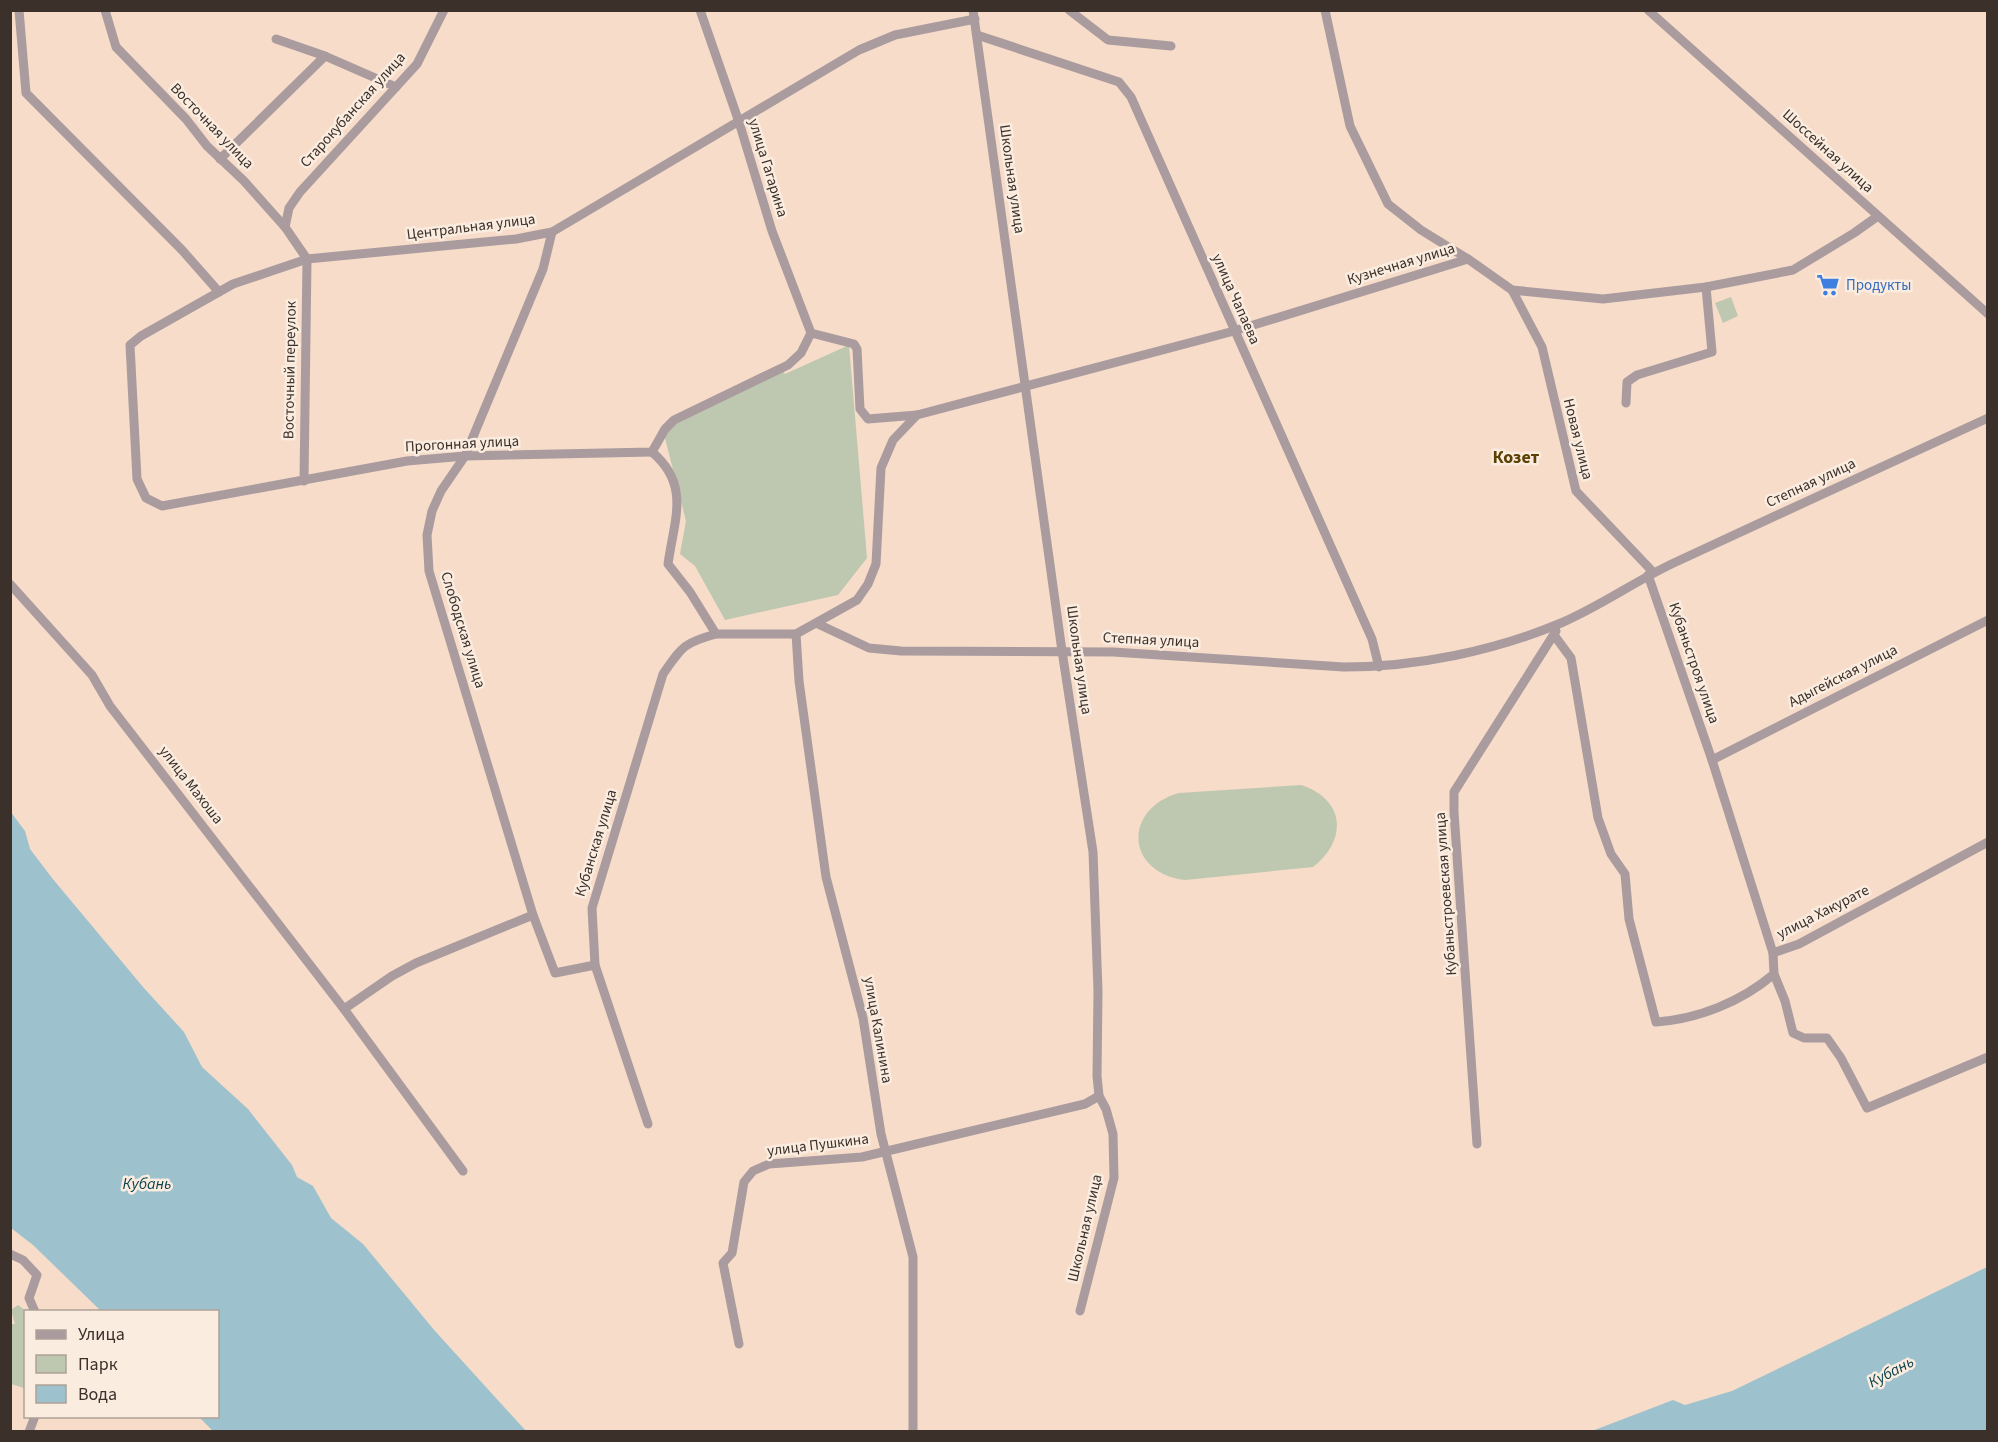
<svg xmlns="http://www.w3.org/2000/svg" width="1998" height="1442" viewBox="0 0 1998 1442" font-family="'Source Sans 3',sans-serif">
<rect width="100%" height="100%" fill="#f6dcc9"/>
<g fill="#bec7af">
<path d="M1731,297L1738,316L1723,323L1715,303Z"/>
<path d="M849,345L867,558L838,595L725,620L695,566L680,554L686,521L665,438L668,425L783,371L785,374Z"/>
<path d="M1301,785C1345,799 1348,840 1313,867L1185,880C1126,873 1122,809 1179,793Z"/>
<path d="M18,1305L26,1311L24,1388L11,1384V1324H15L11,1310Z"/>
</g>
<g fill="#9dc2cd">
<path d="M10,811L25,831L30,849L52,878L143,987L184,1032L202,1067L248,1109L292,1165L297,1177L313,1186L331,1218L363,1244L435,1331L526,1431H213L199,1417L218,1416V1312L101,1311L33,1245L11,1228Z"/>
<path d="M1987,1267V1431H1592L1673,1400L1685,1405L1732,1391Z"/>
</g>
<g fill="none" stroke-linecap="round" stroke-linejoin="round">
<g stroke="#aa9b9f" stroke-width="9">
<path d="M19,10L26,93L182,250L219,292"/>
<path d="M105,10L116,47L186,119L207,146L244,181L285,227L307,259L304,481"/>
<path d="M700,10L739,122L772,231L811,333"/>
<path d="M973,10L1062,651L1093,852L1098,991L1097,1076L1099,1096L1106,1109L1113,1134L1114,1178L1080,1311"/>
<path d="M1069,10L1108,40L1171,46"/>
<path d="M1325,10L1350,126L1388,204L1421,230L1468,259"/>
<path d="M1648,10L1988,314"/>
<path d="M977,35L1119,82L1131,97L1372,639L1379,667"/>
<path d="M276,39L325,56"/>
<path d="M220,159L325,56L396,87"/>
<path d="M285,227L289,208L300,192L417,64L444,10"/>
<path d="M552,232L543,269L465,456L441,491L432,511L427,535L429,571L533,915L555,973L595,965"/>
<path d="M1512,290L1542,347L1576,491L1653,572"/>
<path d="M811,333L801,353L788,365L674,420L665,429L652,452L465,456L407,461L162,506L146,498L137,479L130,345L141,336L233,284L307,259L516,239L552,232L859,50L895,35L975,19"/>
<path d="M811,333L854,344L857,349L860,409L868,419L917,415L1234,331L1468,259L1512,290L1603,299L1706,287L1793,270L1854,233L1878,216"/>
<path d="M1626,403L1627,382L1637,375L1712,352L1706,287"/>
<path d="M652,452C691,485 674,520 668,564L690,592L716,634H796L857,600L868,584L876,564L881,468L893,440L917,415"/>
<path d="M10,584L92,675L110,706L344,1009L463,1171"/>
<path d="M818,624L869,648L901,651L1113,652L1344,667C1417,667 1494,651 1561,623C1601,606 1638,579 1678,561C1781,513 1884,466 1988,418"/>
<path d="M796,634L799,681L826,877L863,1018L881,1134L913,1257V1432"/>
<path d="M1554,635L1571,658L1598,818L1611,854L1625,874L1629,919L1656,1022C1698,1019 1741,1002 1774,974L1773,953L1712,760L1648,575"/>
<path d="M1712,760L1988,620"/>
<path d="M1773,953L1799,944L1988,842"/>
<path d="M1774,974L1785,1001L1793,1033L1804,1038H1827L1841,1058L1867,1108L1988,1057"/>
<path d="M344,1009L392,976L416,963L533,915"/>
<path d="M648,1124L595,965L592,908L663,674C682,647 683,643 716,634"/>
<path d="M1477,1144L1454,812V792L1556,631"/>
<path d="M10,1254L23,1260L37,1275L29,1298L35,1312"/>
<path d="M739,1344L723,1263L732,1253L744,1182L753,1171L769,1164L862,1157L1085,1104L1099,1096"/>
<path d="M29,1432L35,1416"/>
</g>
</g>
<defs>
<g id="supermarket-bare" transform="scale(1.8)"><path d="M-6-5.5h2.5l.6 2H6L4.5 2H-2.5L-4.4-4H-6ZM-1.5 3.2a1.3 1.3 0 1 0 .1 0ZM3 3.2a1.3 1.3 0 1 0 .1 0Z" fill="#3f7fe0" stroke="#fbece0" stroke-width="2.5" paint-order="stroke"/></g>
</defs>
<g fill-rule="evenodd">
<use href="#supermarket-bare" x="1828" y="285"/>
</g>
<g text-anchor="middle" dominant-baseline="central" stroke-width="5" stroke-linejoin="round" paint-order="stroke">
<g font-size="15" fill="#3b312a" stroke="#fbece0">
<text transform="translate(353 110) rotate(-48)">Старокубанская улица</text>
<text transform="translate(212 126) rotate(46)">Восточная улица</text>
<text transform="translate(1828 151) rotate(42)">Шоссейная улица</text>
<text transform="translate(768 168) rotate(73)">улица Гагарина</text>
<text transform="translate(1012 179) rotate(82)">Школьная улица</text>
<text transform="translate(471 227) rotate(-7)">Центральная улица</text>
<text transform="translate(1401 264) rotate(-17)">Кузнечная улица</text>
<text transform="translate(1236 299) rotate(66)">улица Чапаева</text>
<text transform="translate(290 370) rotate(-89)">Восточный переулок</text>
<text transform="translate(1578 439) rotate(76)">Новая улица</text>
<text transform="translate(462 444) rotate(-3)">Прогонная улица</text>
<text transform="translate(1811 483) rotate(-25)">Степная улица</text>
<text transform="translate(463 630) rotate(73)">Слободская улица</text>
<text transform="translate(1151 640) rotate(3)">Степная улица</text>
<text transform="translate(1079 660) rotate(82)">Школьная улица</text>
<text transform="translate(1694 663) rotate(71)">Кубаньстроя улица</text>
<text transform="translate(1843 676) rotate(-27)">Адыгейская улица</text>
<text transform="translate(191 785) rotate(52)">улица Махоша</text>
<text transform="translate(596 843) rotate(-73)">Кубанская улица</text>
<text transform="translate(1446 894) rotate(-94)">Кубаньстроевская улица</text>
<text transform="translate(1823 912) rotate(-27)">улица Хакурате</text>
<text transform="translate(878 1030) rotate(80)">улица Калинина</text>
<text transform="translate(818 1145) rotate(-7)">улица Пушкина</text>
<text transform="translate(1085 1228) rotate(-77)">Школьная улица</text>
</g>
<g font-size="15" fill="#366cbe" stroke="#fbece0" text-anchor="start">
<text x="1846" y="285">Продукты</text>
</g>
<g font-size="16" font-style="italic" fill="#0c434f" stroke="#fbece0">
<text x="147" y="1184">Кубань</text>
<text transform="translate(1891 1372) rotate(-28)">Кубань</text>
</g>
<g font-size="18" font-weight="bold" fill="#5d4004" stroke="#fbece0">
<text x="1516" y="457">Козет</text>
</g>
</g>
<rect width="1998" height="1442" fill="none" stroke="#3b312a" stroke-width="24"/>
<rect x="24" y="1310" width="195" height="108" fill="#fbece0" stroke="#aea197" stroke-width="1.5"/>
<rect x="36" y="1330" width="30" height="9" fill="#aa9b9f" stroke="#aea197" stroke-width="1.5"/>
<text x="78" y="1340" font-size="18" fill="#3b312a">Улица</text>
<rect x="36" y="1355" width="30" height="18" fill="#bec7af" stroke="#aea197" stroke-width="1.5"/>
<text x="78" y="1370" font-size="18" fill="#3b312a">Парк</text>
<rect x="36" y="1385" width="30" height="18" fill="#9dc2cd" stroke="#aea197" stroke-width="1.5"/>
<text x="78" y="1400" font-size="18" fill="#3b312a">Вода</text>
</svg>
